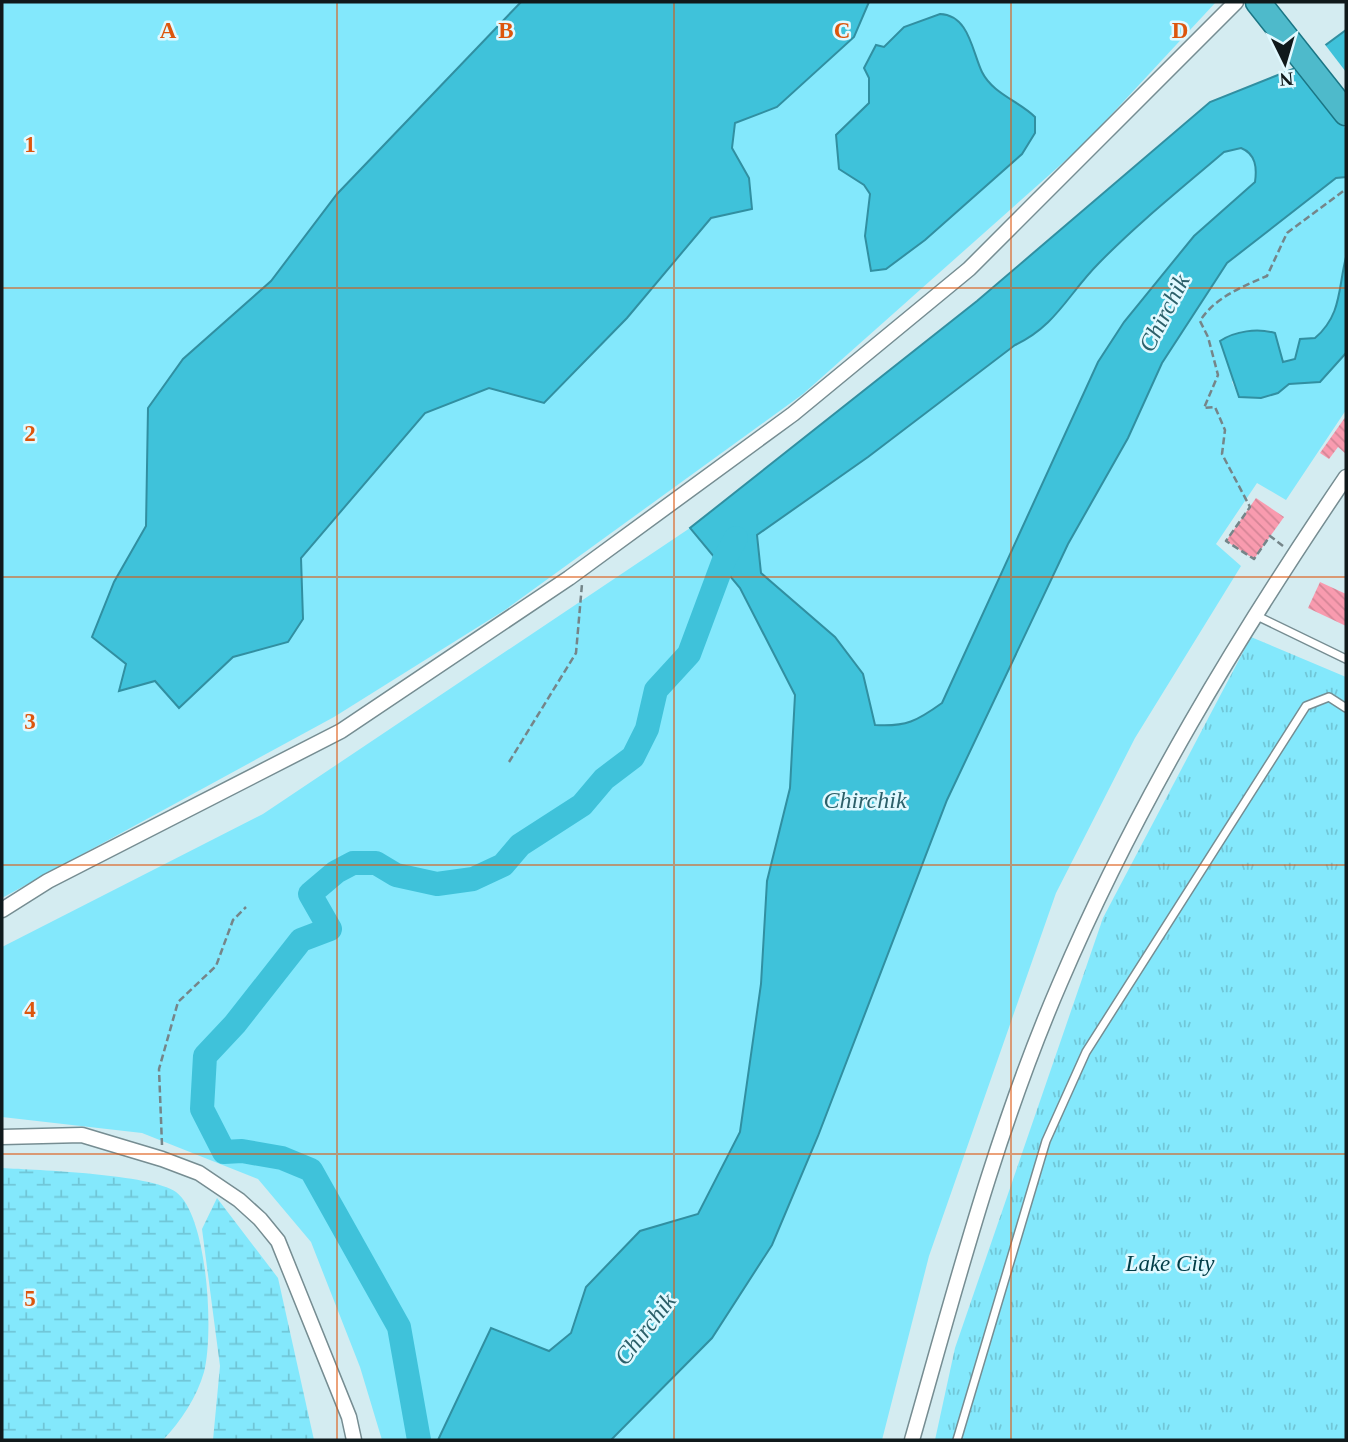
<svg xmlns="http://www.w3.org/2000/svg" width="1348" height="1442" viewBox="0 0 1348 1442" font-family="'Times New Roman',serif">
<defs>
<pattern id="wetland-marsh" width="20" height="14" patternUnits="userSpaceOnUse" patternTransform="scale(1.75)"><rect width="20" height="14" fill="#83e8fc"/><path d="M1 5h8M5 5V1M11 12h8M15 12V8" fill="none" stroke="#70c6d7"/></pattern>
<pattern id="park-tufts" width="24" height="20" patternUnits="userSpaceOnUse" patternTransform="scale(1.75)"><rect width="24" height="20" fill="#83e8fc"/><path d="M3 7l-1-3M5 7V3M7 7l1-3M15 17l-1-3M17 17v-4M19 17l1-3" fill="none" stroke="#70c6d7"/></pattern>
<pattern id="building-back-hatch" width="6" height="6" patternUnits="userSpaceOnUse" patternTransform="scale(1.75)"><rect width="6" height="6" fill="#f99baf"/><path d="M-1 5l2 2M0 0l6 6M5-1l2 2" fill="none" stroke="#d48596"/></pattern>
</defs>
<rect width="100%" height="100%" fill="#d4ecf1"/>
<g fill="#83e8fc">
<path d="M2,2H1216L1084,144L803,394L505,610L334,717L2,898Z"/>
<path d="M1241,148C1256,154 1257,168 1255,182L1194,236L1098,362L942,703C917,721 906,727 875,725L863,674L835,637L761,573L757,535L868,457L1015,345C1056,326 1068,294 1099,263C1138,223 1182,188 1224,152Z"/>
<path d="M1346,177V257L1342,291L1334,317L1296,359L1283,362L1275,333L1265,330L1232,382L1239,397L1261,398L1278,393L1289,384L1320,382L1346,353V410L1286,500L1257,483L1216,544L1241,566L1135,738L1056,893L929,1256L882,1440H611L657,1391L818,1136L947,800L1068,544L1128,438L1162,363L1227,263L1336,178Z"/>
<path d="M690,528L740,588L795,695L790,788L767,881L761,984L740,1132L698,1214L640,1232L586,1287L571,1333L548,1352L491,1329L438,1440H382L360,1367L311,1242L258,1179L142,1133L2,1117V947L263,814Z"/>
</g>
<g fill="url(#wetland-marsh)">
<path d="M2,1168C37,1170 151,1174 176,1192C208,1216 214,1334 204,1372C197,1397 181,1421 163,1440H2Z"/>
<path d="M217,1198L278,1278L314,1440H213L220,1366L202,1229Z"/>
</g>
<path fill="url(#park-tufts)" d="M1251,637L1346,677V1440H935L955,1348L1103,918Z"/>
<g fill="#3fc2da" stroke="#318fa1" stroke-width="2" fill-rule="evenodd">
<path d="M521,2H869L854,37L777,107L735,123L732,148L749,178L752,209L711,218L627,318L544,403L489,388L425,413L301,558L303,619L288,642L233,657L179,708L155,681L119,691L126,664L92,637L114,582L146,526L148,408L183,359L271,281L337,194Z"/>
<path d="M940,14C969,15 972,51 982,72C993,94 1019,101 1035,117V133L1022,154L925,240L886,269L871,271L865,236L870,194L864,185L839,169L836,135L869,103V78L864,68L876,45L884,47L904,27Z"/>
<path d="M1346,30V177L1336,178L1227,263L1162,363L1128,438L1068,544L947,800L818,1136L772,1245L712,1338L611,1440H438L491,1328L549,1351L571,1333L586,1287L640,1231L698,1214L740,1132L761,984L767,881L790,788L795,695L740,588L690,528L977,301L1210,102L1293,69ZM1241,148C1256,154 1257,168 1255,182L1194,236L1124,322L1098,362L942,703C917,721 906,727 875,725L863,674L835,637L761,573L757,535L868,457L1015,345C1056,326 1068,294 1099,263C1138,223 1182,188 1224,152Z"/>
<path d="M1346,257V353L1320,382L1289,384L1278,393L1261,398L1239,397L1220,341C1235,331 1257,328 1275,333L1283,362L1295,359L1300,339L1315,338C1342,315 1338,288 1346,257Z"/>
</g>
<path fill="#d4ecf1" d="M1323,42L1346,72V129L1295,63Z"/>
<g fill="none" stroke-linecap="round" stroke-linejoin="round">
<path stroke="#3fc2da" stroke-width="24" d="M419,1440L399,1327L311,1170L282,1158L242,1151L224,1152L202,1109L205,1056L235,1024L301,940L330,929L310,894L336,872L353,863H376L396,875L437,884L473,879L503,865L520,845L582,805L604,779L633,757L647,729L656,690L689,654L724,560L736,538"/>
</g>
<g fill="url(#building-back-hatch)">
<path d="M1346,416V454L1338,447L1329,459L1320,453Z"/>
<path d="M1256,498L1284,517L1254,559L1226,541Z"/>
<path d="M1320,582L1346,594V626L1308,608Z"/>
</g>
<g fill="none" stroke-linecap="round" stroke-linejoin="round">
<g stroke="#768d92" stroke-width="10">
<g id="service">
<path d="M1255,615L1346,659"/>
<path d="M957,1440L1046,1141L1086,1052L1306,706L1329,697L1346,708"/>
</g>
</g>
<g stroke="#768d92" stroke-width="17">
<g id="minor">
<path d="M2,910L48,881L341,731L569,578L793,414L969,269L1236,2"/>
<path d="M2,1137L82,1135L162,1159L199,1173L239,1200L260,1219L278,1241L349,1417L354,1440"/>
<path d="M912,1440C956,1286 996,1131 1060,983C1137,803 1236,639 1346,477"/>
</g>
</g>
<g stroke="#1b7685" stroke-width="27">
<path id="trunk" d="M1258,2L1346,113"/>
</g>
<g stroke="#758589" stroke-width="2.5" stroke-dasharray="7 3.5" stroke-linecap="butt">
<path d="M1283,546L1270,536L1254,559L1226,541L1250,507L1222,454L1225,430L1215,407L1204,408L1218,375L1208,337L1200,321C1214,298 1243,286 1267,276L1287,233L1346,189"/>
<path d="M509,762L576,653L582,584"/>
<path d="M162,1145L159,1069L178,1002L216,966L233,920L246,907"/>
</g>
<use href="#service" stroke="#fff" stroke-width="7"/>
<use href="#minor" stroke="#fff" stroke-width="14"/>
<use href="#trunk" stroke="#4ebacb" stroke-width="24"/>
</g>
<path fill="none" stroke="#dd560d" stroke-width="2" stroke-opacity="0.55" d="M337,2V1440M674,2V1440M1011,2V1440M2,288H1346M2,577H1346M2,865H1346M2,1154H1346"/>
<g text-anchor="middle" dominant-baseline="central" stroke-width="5" stroke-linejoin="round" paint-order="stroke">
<g font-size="23" font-style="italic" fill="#003d47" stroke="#e1f9ff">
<text x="1170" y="1263">Lake City</text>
</g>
<g font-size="24" font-style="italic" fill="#2c606a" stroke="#e1f9ff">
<text transform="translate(1164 313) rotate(-63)">Chirchik</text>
<text x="865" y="800">Chirchik</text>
<text transform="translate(645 1329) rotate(-52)">Chirchik</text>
</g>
</g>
<g font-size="23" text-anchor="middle" font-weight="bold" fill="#dd560d" stroke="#e1f9ff" stroke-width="5" stroke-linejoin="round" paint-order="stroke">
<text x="168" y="38">A</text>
<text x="506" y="38">B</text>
<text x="842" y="38">C</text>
<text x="1180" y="38">D</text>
<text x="30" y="152">1</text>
<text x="30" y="441">2</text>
<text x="30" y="729">3</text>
<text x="30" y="1017">4</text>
<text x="30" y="1306">5</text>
</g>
<rect width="1348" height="1442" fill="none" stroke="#10191b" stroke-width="7"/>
<g transform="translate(1285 63) rotate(175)" stroke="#e1f9ff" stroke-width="5" paint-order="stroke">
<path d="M0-5L12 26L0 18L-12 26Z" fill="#10191b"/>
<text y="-10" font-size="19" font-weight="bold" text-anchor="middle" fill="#10191b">N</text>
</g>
</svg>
